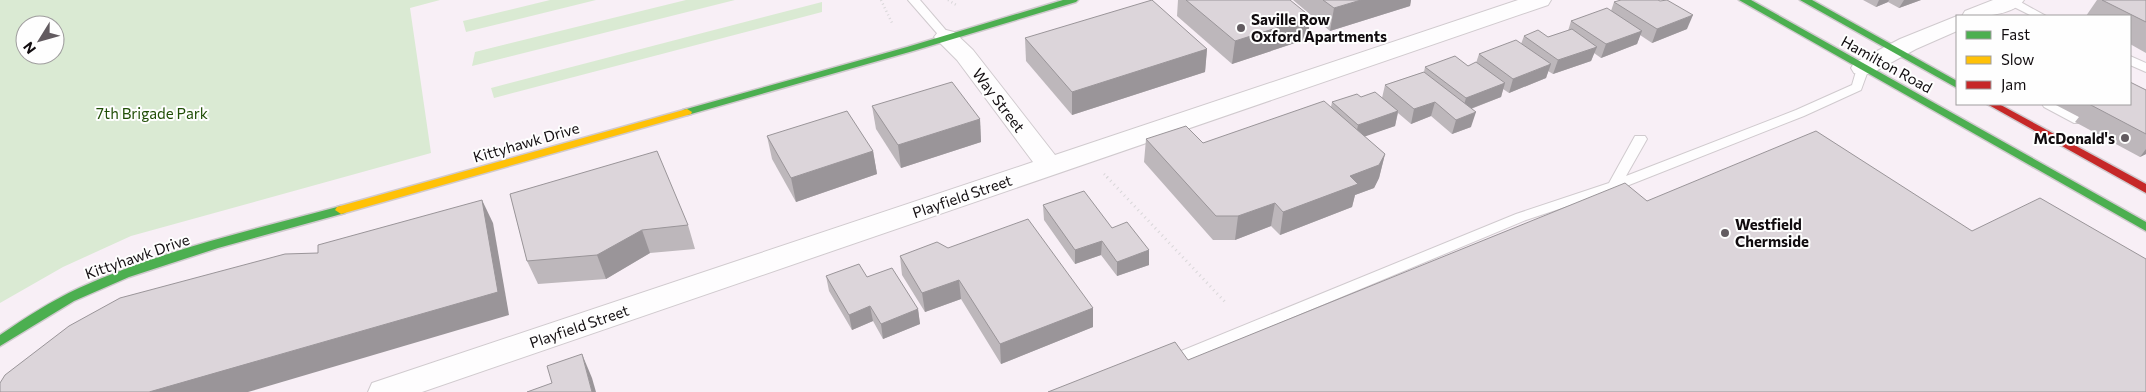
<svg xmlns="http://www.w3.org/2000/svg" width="2146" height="392" viewBox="0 0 2146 392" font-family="Commissioner,sans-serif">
<rect width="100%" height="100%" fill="#f8eff6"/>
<g fill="#daead3" fill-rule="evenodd">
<path d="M0,0H440L410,8L431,153L131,236L63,267L0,303ZM25,25H55V55H25Z"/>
<path d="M550,0H596L466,32L463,21Z"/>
<path d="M686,0H735L472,66L475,52Z"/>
<path d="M822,2V12L494,98L491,88Z"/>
</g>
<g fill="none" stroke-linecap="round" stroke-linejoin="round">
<g stroke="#d0cace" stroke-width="2">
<g id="lane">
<path d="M908,0H920L950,35L952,37L950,39H942Z"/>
<path d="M2005,0H2017L2046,16H2032L2006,3Z"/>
<path d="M2130,56L2146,63V72L2130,65Z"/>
<path d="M1863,64L1869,68L1861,90L1804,116L1619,189L1526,220L1181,364L1175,366L1169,364L1167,360L1169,356L1516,214L1609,183L1635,136H1645L1647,139L1626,176L1796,110L1852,85L1857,68Z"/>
<path d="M2042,104H2057L2085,120L2084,123H2074L2044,107Z"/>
</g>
</g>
<g stroke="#d0cace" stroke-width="2">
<g id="street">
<path d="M1518,0H1551L1548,5L422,392H368L372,383L1033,162L957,60L934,37L938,32L946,30L954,32L973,50L1055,155Z"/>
<path d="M1993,0H2024C2013,16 1979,17 1962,16L1965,11Z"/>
<path d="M1957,16V31L1916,49L1872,73L1863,75L1854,73L1851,68L1854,63L1900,39Z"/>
</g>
</g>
<g stroke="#d0cace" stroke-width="3">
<g id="fast">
<path d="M1063,0H1078L1076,2L913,51L691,114L687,115L682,112L683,110L907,47Z"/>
<path d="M1739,0H1751L2146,222V231Z"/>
<path d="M1800,0H1812L1957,81V88Z"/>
<path d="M341,206L347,210L345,213L218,248L129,277L74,301L0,346V335C25,318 51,301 79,288C162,250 253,230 341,206Z"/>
</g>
</g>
<g stroke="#d0cace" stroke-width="3">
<path id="slow" d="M687,109L692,112L691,114L341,214L335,210L337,207Z"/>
</g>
<g stroke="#d0cace" stroke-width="3">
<path id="jam" d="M1987,104H1999L2146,184V193Z"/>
</g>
<g stroke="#d9d7d9" stroke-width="2.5" stroke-dasharray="1 3" stroke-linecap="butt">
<path d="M881,0L893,25"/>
<path d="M948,0L958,6"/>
<path d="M1104,174L1108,178"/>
</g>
<path stroke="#d9d7d9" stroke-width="3" stroke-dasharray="1 4" stroke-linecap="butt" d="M1107,177L1227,304"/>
<use href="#lane" fill="#fefdfe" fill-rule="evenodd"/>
<use href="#street" fill="#fefdfe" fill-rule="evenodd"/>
<use href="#fast" fill="#4caf50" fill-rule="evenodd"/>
<use href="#slow" fill="#ffc107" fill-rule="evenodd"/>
<use href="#jam" fill="#c62828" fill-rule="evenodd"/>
</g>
<g fill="#bdb7bb">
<path d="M1178,0H1290L1307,39L1232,64L1177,16Z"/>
<path d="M1293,0H1411L1410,6L1330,31Z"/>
<path d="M1863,0H1921L1899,8L1888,2L1876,7Z"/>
<path d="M2097,0H2146V53L2130,44V16H2086Z"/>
<path d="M1614,2L1687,29L1652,43L1640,35L1637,44L1601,58L1594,53L1591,61L1553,74L1548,71L1546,78L1509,93L1503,89L1501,97L1471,109V127L1452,134L1431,116L1411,124L1398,113L1395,126L1364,136L1385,154L1379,178L1374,188L1355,195L1352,207L1280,235L1271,226L1235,240H1213L1144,162L1146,139L1203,143L1331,107L1332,102L1361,97L1382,98L1385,85L1424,72L1425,67L1468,66L1476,63L1479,54L1521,44L1524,36L1548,37L1568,31L1571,21L1611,11Z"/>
<path d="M1025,38L1207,49L1205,72L1072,115L1026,61Z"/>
<path d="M2146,90V154L2140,157L2075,122L2079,117L2054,104H2130Z"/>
<path d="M872,106L980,119L981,142L901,168L876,129Z"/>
<path d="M767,136L873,151L877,174L796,202L772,159Z"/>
<path d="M510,194L688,225L695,249L650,253L606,279L538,284L527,261Z"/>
<path d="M1043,205L1112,228L1149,250V265L1117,276L1101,255L1075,264L1044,220Z"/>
<path d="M948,248L1093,308V327L1001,364L961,299L925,312L902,275L900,256Z"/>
<path d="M826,276L867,277L918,309L920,324L883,339L873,321L852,330L829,291Z"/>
</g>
<g fill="#9a9599">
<path d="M1361,0H1411L1410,6L1330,31L1334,8Z"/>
<path d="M1879,0H1889L1888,2L1876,7Z"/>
<path d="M1904,0H1921L1899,8Z"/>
<path d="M1693,15L1687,29L1652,43L1657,29Z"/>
<path d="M1311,17L1307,39L1232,64L1235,41Z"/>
<path d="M1642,31L1637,44L1601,58L1606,44Z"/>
<path d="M1597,47L1591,61L1553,74L1558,60Z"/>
<path d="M1207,49L1205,72L1072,115V92Z"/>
<path d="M1551,64L1546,78L1509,93L1513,79Z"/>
<path d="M1505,83L1501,97L1462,112L1466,98Z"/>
<path d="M1435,102L1431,116L1411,124L1414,109Z"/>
<path d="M1398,111L1395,126L1355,140L1358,125Z"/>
<path d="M1476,112L1471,127L1452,134L1456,120Z"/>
<path d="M980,119L981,142L901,168L898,145Z"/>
<path d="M2146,149V154L2140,157Z"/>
<path d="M873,151L877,174L796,202L791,178Z"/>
<path d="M1385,154L1379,178L1374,188L1355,195L1352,207L1280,235L1283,212L1350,176Z"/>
<path d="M482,200L493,223L509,315L248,392H149Z"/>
<path d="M1275,203L1271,226L1235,240L1238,216Z"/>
<path d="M642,230L650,253L606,279L597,255Z"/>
<path d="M1102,241L1101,255L1075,264V250Z"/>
<path d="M1149,250V265L1117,276V262Z"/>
<path d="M959,280L961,299L925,312L922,293Z"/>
<path d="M870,306L873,321L852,330L849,315Z"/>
<path d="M1093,308V327L1001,364L1000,344Z"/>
<path d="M918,309L920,324L883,339L881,324Z"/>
<path d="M582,354L592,378L596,392H592Z"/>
</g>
<g fill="#dcd5da" stroke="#9a9599">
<path d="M1152,0L1207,49L1072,92L1025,38Z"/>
<path d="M1186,0H1290L1311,17L1235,41Z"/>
<path d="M1323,0H1361L1334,8Z"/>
<path d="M1621,0H1658L1660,1L1667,0L1693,15L1657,29L1614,2Z"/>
<path d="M2102,0H2146V22Z"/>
<path d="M1607,8L1642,31L1606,44L1571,21Z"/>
<path d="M1572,29L1597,47L1558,60L1524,36L1538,30L1548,37Z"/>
<path d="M1516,40L1551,64L1513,79L1479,54Z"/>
<path d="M1455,56L1468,66L1476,62L1505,83L1466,98L1425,67Z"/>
<path d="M1424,72L1476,112L1456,120L1435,102L1414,109L1385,85Z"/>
<path d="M952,82L980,119L898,145L872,106Z"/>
<path d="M2130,82L2146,90V134L2089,104H2130Z"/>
<path d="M1375,92L1398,111L1358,125L1332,102L1357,94L1361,97Z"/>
<path d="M1324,101L1385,154L1379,165L1350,176L1358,184L1283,212L1275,203L1238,216H1216L1146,139L1186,126L1203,143Z"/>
<path d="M847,111L873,151L791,178L767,136Z"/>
<path d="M1816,131L1972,231L2040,198L2146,259V392H1048L1175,342L1188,360L1625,183L1647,201Z"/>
<path d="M657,151L688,225L642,230L597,255L527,261L510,194Z"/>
<path d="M1084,191L1112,228L1127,222L1149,250L1117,262L1102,241L1075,250L1043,205Z"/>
<path d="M482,200L498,292L149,392H0V383L5,375L69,326L120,298L285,254L318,253V245Z"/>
<path d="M1028,219L1093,308L1000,344L959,280L922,293L900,256L937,242L948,248Z"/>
<path d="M859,264L867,277L892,268L918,309L881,324L870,306L849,315L826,276Z"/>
<path d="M582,354L592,392H527L552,383L547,366Z"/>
</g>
<g fill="#625b60" stroke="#fefefe" stroke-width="2">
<circle cx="1241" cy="28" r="5"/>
<circle cx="2125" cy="138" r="5"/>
<circle cx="1725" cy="233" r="5"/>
</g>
<g text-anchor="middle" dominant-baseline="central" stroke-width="4" stroke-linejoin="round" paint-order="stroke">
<g font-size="15" font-weight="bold" fill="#110c0f" stroke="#fefefe" text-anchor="start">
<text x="1251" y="19">Saville Row<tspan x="1251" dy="17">Oxford Apartments</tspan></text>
<text x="2115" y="138" text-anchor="end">McDonald's</text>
<text x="1735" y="224">Westfield<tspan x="1735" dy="17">Chermside</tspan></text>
</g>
<g font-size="15" fill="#110c0f" stroke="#fefefe">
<text transform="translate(1887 64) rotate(29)">Hamilton Road</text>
<text transform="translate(999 100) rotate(53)">Way Street</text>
<text transform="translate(526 142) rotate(-16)">Kittyhawk Drive</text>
<text transform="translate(962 196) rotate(-19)">Playfield Street</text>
<text transform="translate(137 256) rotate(-19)">Kittyhawk Drive</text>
<text transform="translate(579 326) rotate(-19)">Playfield Street</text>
</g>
<g font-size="15" fill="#204e06" stroke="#fefefe">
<text x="152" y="113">7th Brigade Park</text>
</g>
</g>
<rect x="1956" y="15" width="175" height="90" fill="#fefefe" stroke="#9f9d9e"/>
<rect x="1966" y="31" width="25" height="8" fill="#4caf50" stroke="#9f9d9e"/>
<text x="2001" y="40" font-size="15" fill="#110c0f">Fast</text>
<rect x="1966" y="56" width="25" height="8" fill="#ffc107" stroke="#9f9d9e"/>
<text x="2001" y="65" font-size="15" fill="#110c0f">Slow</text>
<rect x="1966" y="81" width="25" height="8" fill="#c62828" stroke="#9f9d9e"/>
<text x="2001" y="90" font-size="15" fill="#110c0f">Jam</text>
<g transform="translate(40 40) rotate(233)"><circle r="24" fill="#fefefe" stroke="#9f9d9e"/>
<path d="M0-4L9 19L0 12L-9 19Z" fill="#625b60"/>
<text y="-8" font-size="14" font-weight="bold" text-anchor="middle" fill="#110c0f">N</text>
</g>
</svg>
